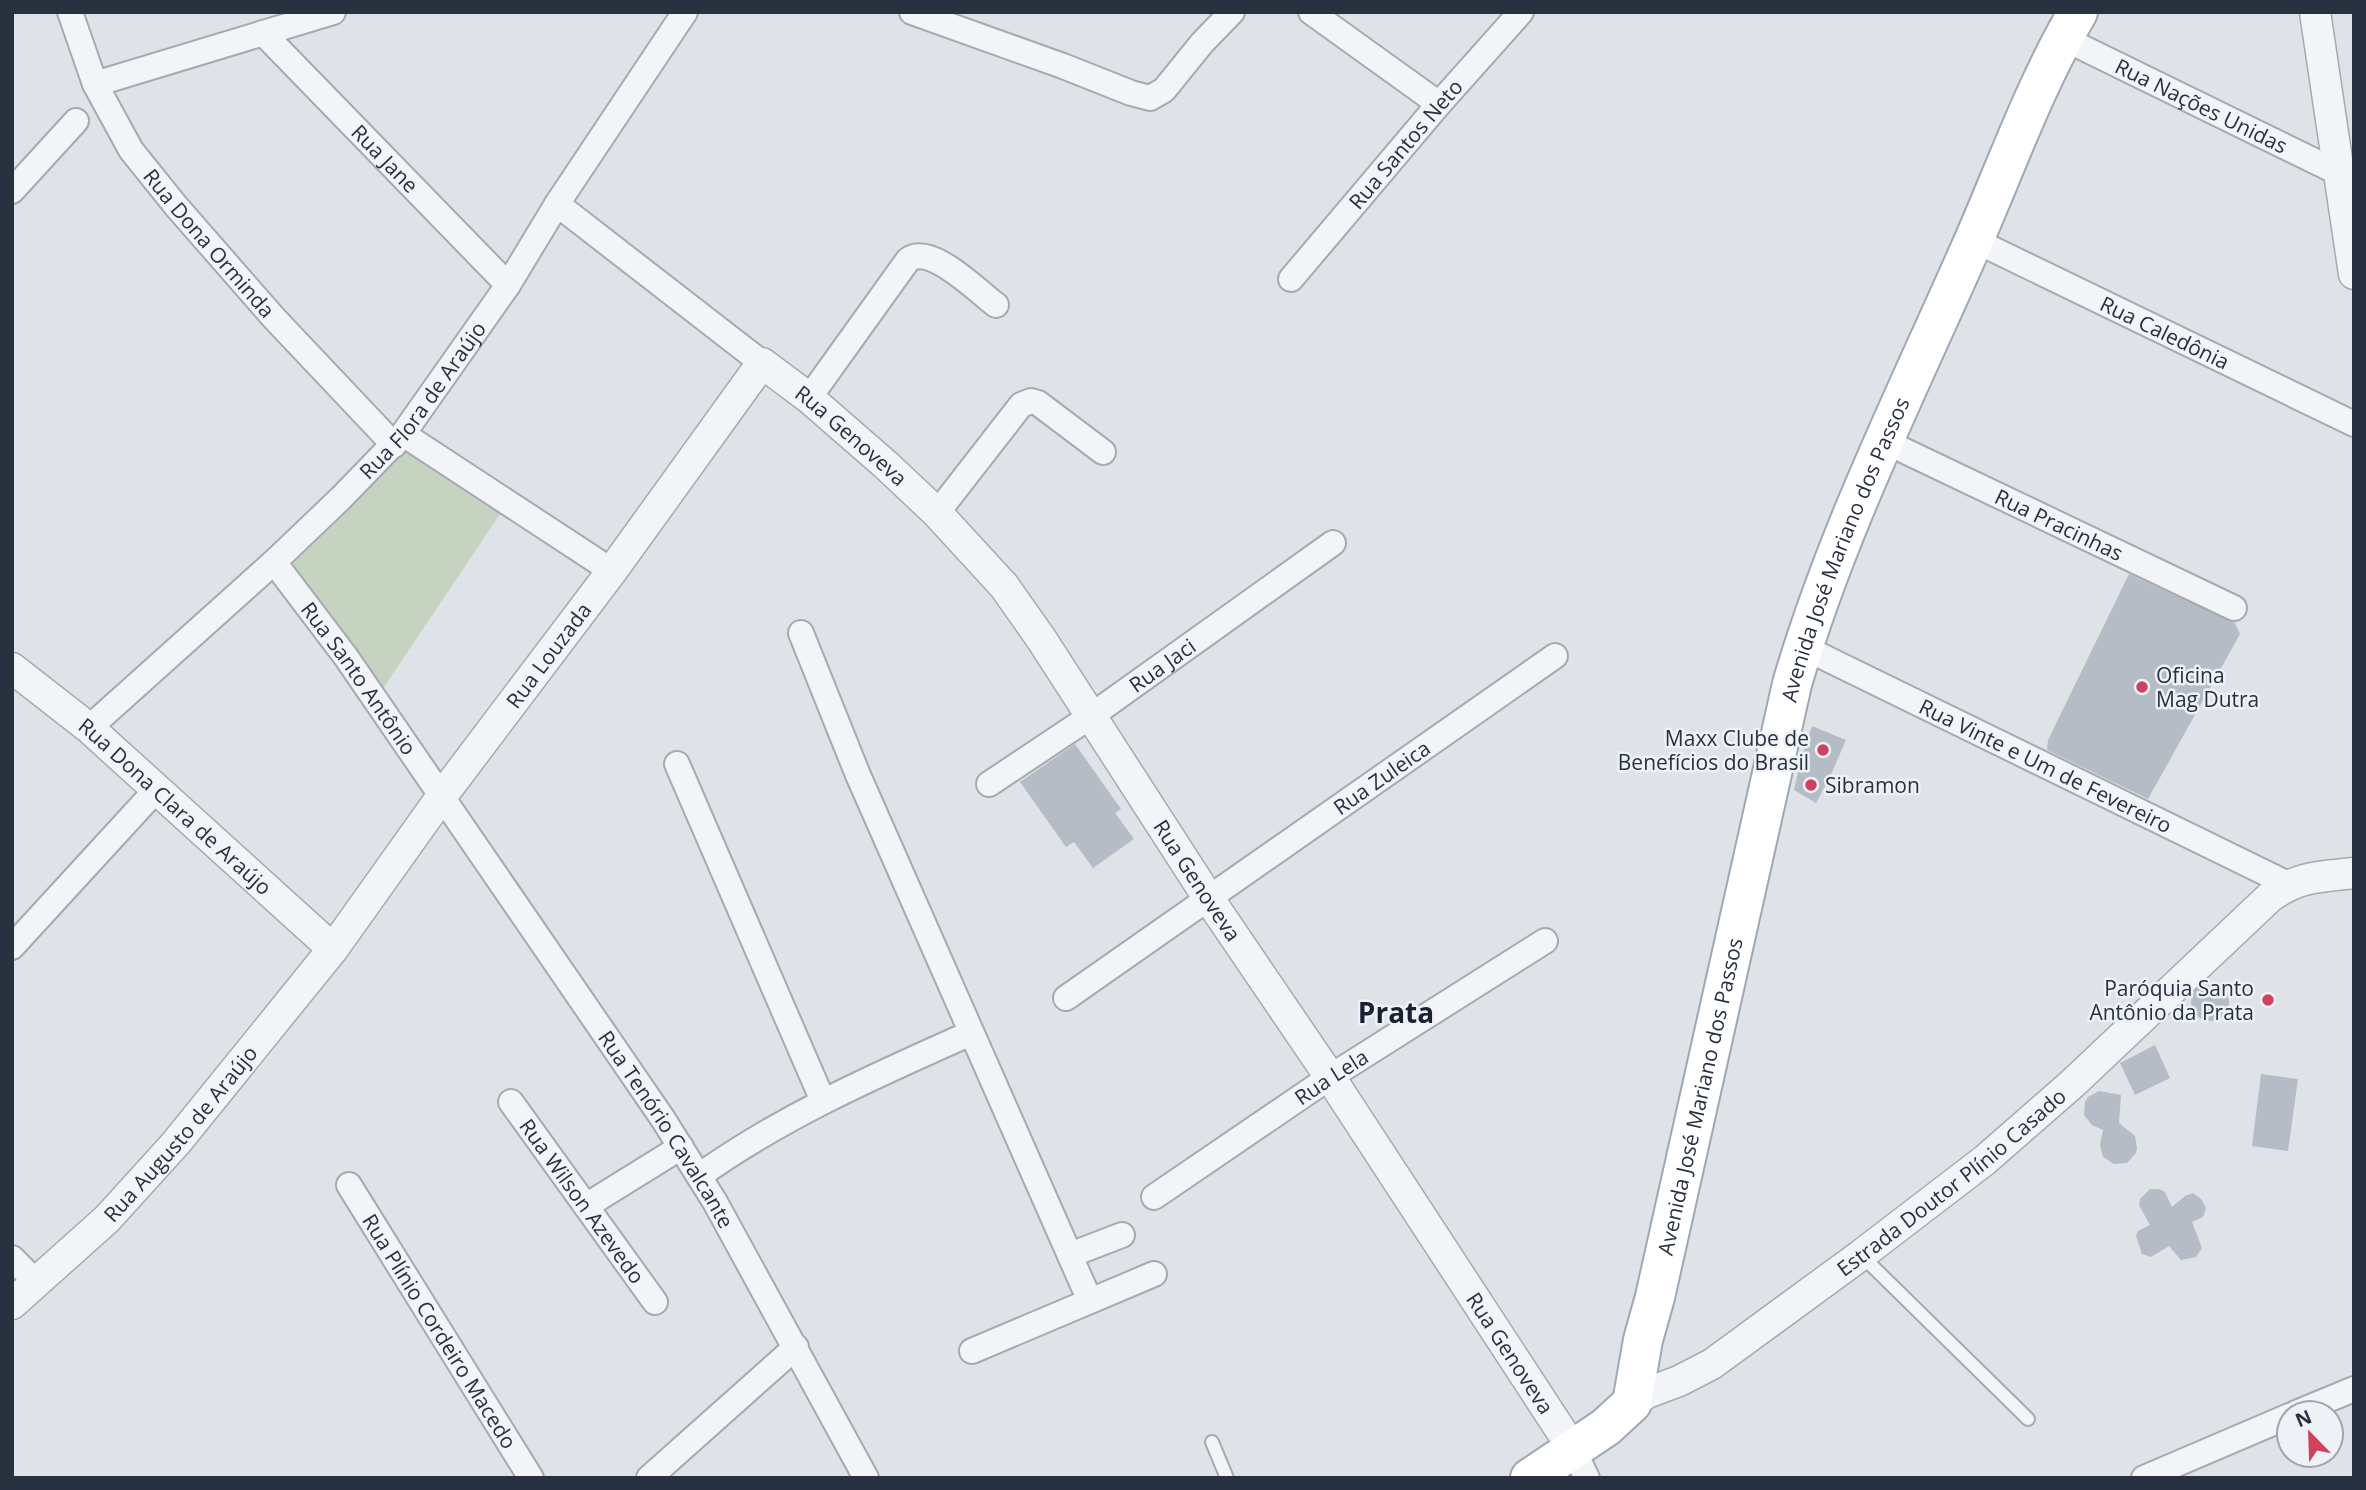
<svg xmlns="http://www.w3.org/2000/svg" width="2366" height="1490" viewBox="0 0 2366 1490" font-family="'Open Sans',sans-serif">
<rect width="100%" height="100%" fill="#dfe3e8"/>
<path fill="#c5d3c0" d="M405,449L502,511L380,693L291,563Z"/>
<g fill="#b6bcc5">
<path d="M2129,574L2235,623L2240,634L2148,799L2047,750L2048,740Z"/>
<path d="M1812,726L1846,740L1829,779L1816,803L1794,790L1801,759Z"/>
<path d="M1075,744L1121,809L1115,813L1134,839L1093,868L1074,842L1066,847L1020,782Z"/>
<circle cx="2210" cy="1002" r="19"/>
<path d="M2155,1045L2170,1078L2135,1095L2120,1063Z"/>
<path d="M2261,1074L2298,1079L2288,1151L2252,1146Z"/>
<path d="M2099,1091L2121,1095L2119,1123L2135,1136L2137,1148L2136,1153L2127,1163L2114,1164L2103,1157L2100,1145L2103,1130L2092,1125L2084,1115L2085,1102L2088,1097Z"/>
<path d="M2150,1189H2159L2165,1192L2172,1207L2185,1196L2193,1193L2201,1199L2206,1208L2203,1217L2192,1222L2202,1248L2196,1257L2181,1260L2169,1246L2151,1257L2142,1254L2136,1236L2138,1231L2150,1225L2139,1205L2140,1199Z"/>
</g>
<g fill="none" stroke-linecap="round" stroke-linejoin="round">
<g stroke="#a4aab2" stroke-width="16">
<g id="service">
<path d="M1861,1255L2028,1419"/>
<path d="M1212,1442L1227,1478"/>
</g>
</g>
<g stroke="#a4aab2" stroke-width="28">
<g id="minor">
<path id="s1" d="M70,12L95,84L131,150L176,206L273,317L394,445"/>
<path d="M912,12L1063,66L1131,93L1150,98L1164,90L1202,43L1232,12"/>
<path d="M1311,12L1439,104"/>
<path id="s2" d="M263,33L508,285"/>
<path id="s3" d="M2063,38L2339,173"/>
<path d="M95,84L333,12"/>
<path d="M12,191L76,121"/>
<path d="M557,204L762,363"/>
<path id="s4" d="M1974,240L2354,424"/>
<path id="s5" d="M1291,279L1439,104L1521,12"/>
<path d="M809,398L908,260C931,243 977,291 996,305"/>
<path d="M403,434L612,571"/>
<path id="s6" d="M1884,441L2234,608"/>
<path d="M937,513L1021,405L1031,401L1038,403L1103,452"/>
<path id="s7" d="M274,562L346,657L663,1119L715,1202L866,1478"/>
<path d="M801,633L858,775L1090,1301"/>
<path id="s8" d="M1803,647L2288,884"/>
<path id="s9" d="M89,728L274,562L341,498L403,434L508,285L557,204L685,12"/>
<path d="M677,764L823,1101"/>
<path id="s10" d="M989,784L1091,716L1333,543"/>
<path d="M12,947L157,789"/>
<path id="s11" d="M1066,998L1555,656"/>
<path id="s12" d="M511,1102L655,1302"/>
<path d="M699,1176C783,1116 877,1075 971,1033"/>
<path id="s13" d="M349,1185L531,1478"/>
<path id="s14" d="M1154,1197L1330,1077L1545,941"/>
<path d="M586,1206L681,1147"/>
<path d="M1070,1255L1122,1235"/>
<path d="M12,1258L36,1282"/>
<path d="M972,1351L1154,1274"/>
<path d="M2296,1413L2354,1389"/>
<path d="M1573,1449L1587,1478"/>
<path d="M649,1478L796,1347"/>
<path d="M2144,1478L2289,1416"/>
</g>
</g>
<g stroke="#a4aab2" stroke-width="33">
<g id="tertiary">
<path d="M2315,12L2354,274"/>
<path id="s15" d="M12,668L89,728L333,949"/>
<path id="s16" d="M12,1304L107,1219L176,1143L333,949L442,796L612,571L762,363L809,398L886,465L937,513L1004,586L1042,640L1209,899L1330,1077L1573,1449"/>
<path id="s17" d="M1632,1403L1647,1393L1679,1381L1712,1364L1861,1255L1985,1160L2072,1084L2270,897C2299,876 2319,877 2354,873"/>
</g>
</g>
<g stroke="#9ea8b4" stroke-width="42">
<g id="primary">
<path id="s18" d="M1530,1478L1606,1427L1632,1403L1643,1340L1655,1297L1792,684C1835,537 1904,398 1966,258C2003,176 2032,90 2078,12"/>
</g>
</g>
<use href="#service" stroke="#f2f4f7" stroke-width="12"/>
<use href="#minor" stroke="#f2f4f7" stroke-width="24"/>
<use href="#tertiary" stroke="#f2f4f7" stroke-width="30"/>
<use href="#primary" stroke="#fff" stroke-width="38"/>
</g>
<g fill="#d0425c" stroke="#eef2f6" stroke-width="2.5">
<circle cx="2142" cy="687" r="7"/>
<circle cx="1823" cy="750" r="7"/>
<circle cx="1811" cy="785" r="7"/>
<circle cx="2268" cy="1000" r="7"/>
</g>
<g text-anchor="middle" dominant-baseline="central" stroke-width="5" stroke-linejoin="round" paint-order="stroke">
<g font-size="21" fill="#283140" stroke="#eef2f6">
<text stroke="none"><textPath href="#s3" startOffset="154">Rua Nações Unidas</textPath></text>
<text stroke="none"><textPath href="#s5" startOffset="177">Rua Santos Neto</textPath></text>
<text stroke="none"><textPath href="#s2" startOffset="175">Rua Jane</textPath></text>
<text stroke="none"><textPath href="#s1" startOffset="273">Rua Dona Orminda</textPath></text>
<text stroke="none"><textPath href="#s4" startOffset="212">Rua Caledônia</textPath></text>
<text stroke="none"><textPath href="#s9" startOffset="469">Rua Flora de Araújo</textPath></text>
<text stroke="none"><textPath href="#s16" startOffset="1321">Rua Genoveva</textPath></text>
<text stroke="none"><textPath href="#s6" startOffset="194">Rua Pracinhas</textPath></text>
<text stroke="none"><textPath href="#s18" startOffset="1008">Avenida José Mariano dos Passos</textPath></text>
<text stroke="none"><textPath href="#s16" startOffset="844">Rua Louzada</textPath></text>
<text stroke="none"><textPath href="#s10" startOffset="210">Rua Jaci</textPath></text>
<text stroke="none"><textPath href="#s7" startOffset="144">Rua Santo Antônio</textPath></text>
<text stroke="none"><textPath href="#s8" startOffset="270">Rua Vinte e Um de Fevereiro</textPath></text>
<text stroke="none"><textPath href="#s11" startOffset="385">Rua Zuleica</textPath></text>
<text stroke="none"><textPath href="#s15" startOffset="214">Rua Dona Clara de Araújo</textPath></text>
<text stroke="none"><textPath href="#s16" startOffset="1888">Rua Genoveva</textPath></text>
<text stroke="none"><textPath href="#s14" startOffset="214">Rua Lela</textPath></text>
<text stroke="none"><textPath href="#s18" startOffset="441">Avenida José Mariano dos Passos</textPath></text>
<text stroke="none"><textPath href="#s7" startOffset="690">Rua Tenório Cavalcante</textPath></text>
<text stroke="none"><textPath href="#s16" startOffset="240">Rua Augusto de Araújo</textPath></text>
<text stroke="none"><textPath href="#s17" startOffset="390">Estrada Doutor Plínio Casado</textPath></text>
<text stroke="none"><textPath href="#s12" startOffset="122">Rua Wilson Azevedo</textPath></text>
<text stroke="none"><textPath href="#s13" startOffset="172">Rua Plínio Cordeiro Macedo</textPath></text>
<text stroke="none"><textPath href="#s16" startOffset="2455">Rua Genoveva</textPath></text>
</g>
<g font-size="21" fill="#283140" stroke="#eef2f6" text-anchor="start">
<text x="2156" y="675">Oficina<tspan x="2156" dy="24">Mag Dutra</tspan></text>
<text x="1809" y="738" text-anchor="end">Maxx Clube de<tspan x="1809" dy="24">Benefícios do Brasil</tspan></text>
<text x="1825" y="785">Sibramon</text>
<text x="2254" y="988" text-anchor="end">Paróquia Santo<tspan x="2254" dy="24">Antônio da Prata</tspan></text>
</g>
<g font-size="28" font-weight="bold" fill="#1a2231" stroke="#eef2f6">
<text x="1396" y="1012">Prata</text>
</g>
</g>
<rect width="2366" height="1490" fill="none" stroke="#283140" stroke-width="28"/>
<g transform="translate(2310 1434) rotate(337)"><circle r="33" fill="#eef2f6" stroke="#9fa5ad" stroke-width="2"/>
<path d="M0-5L12 26L0 18L-12 26Z" fill="#d0425c"/>
<text y="-10" font-size="19" font-weight="bold" text-anchor="middle" fill="#283140">N</text>
</g>
</svg>
